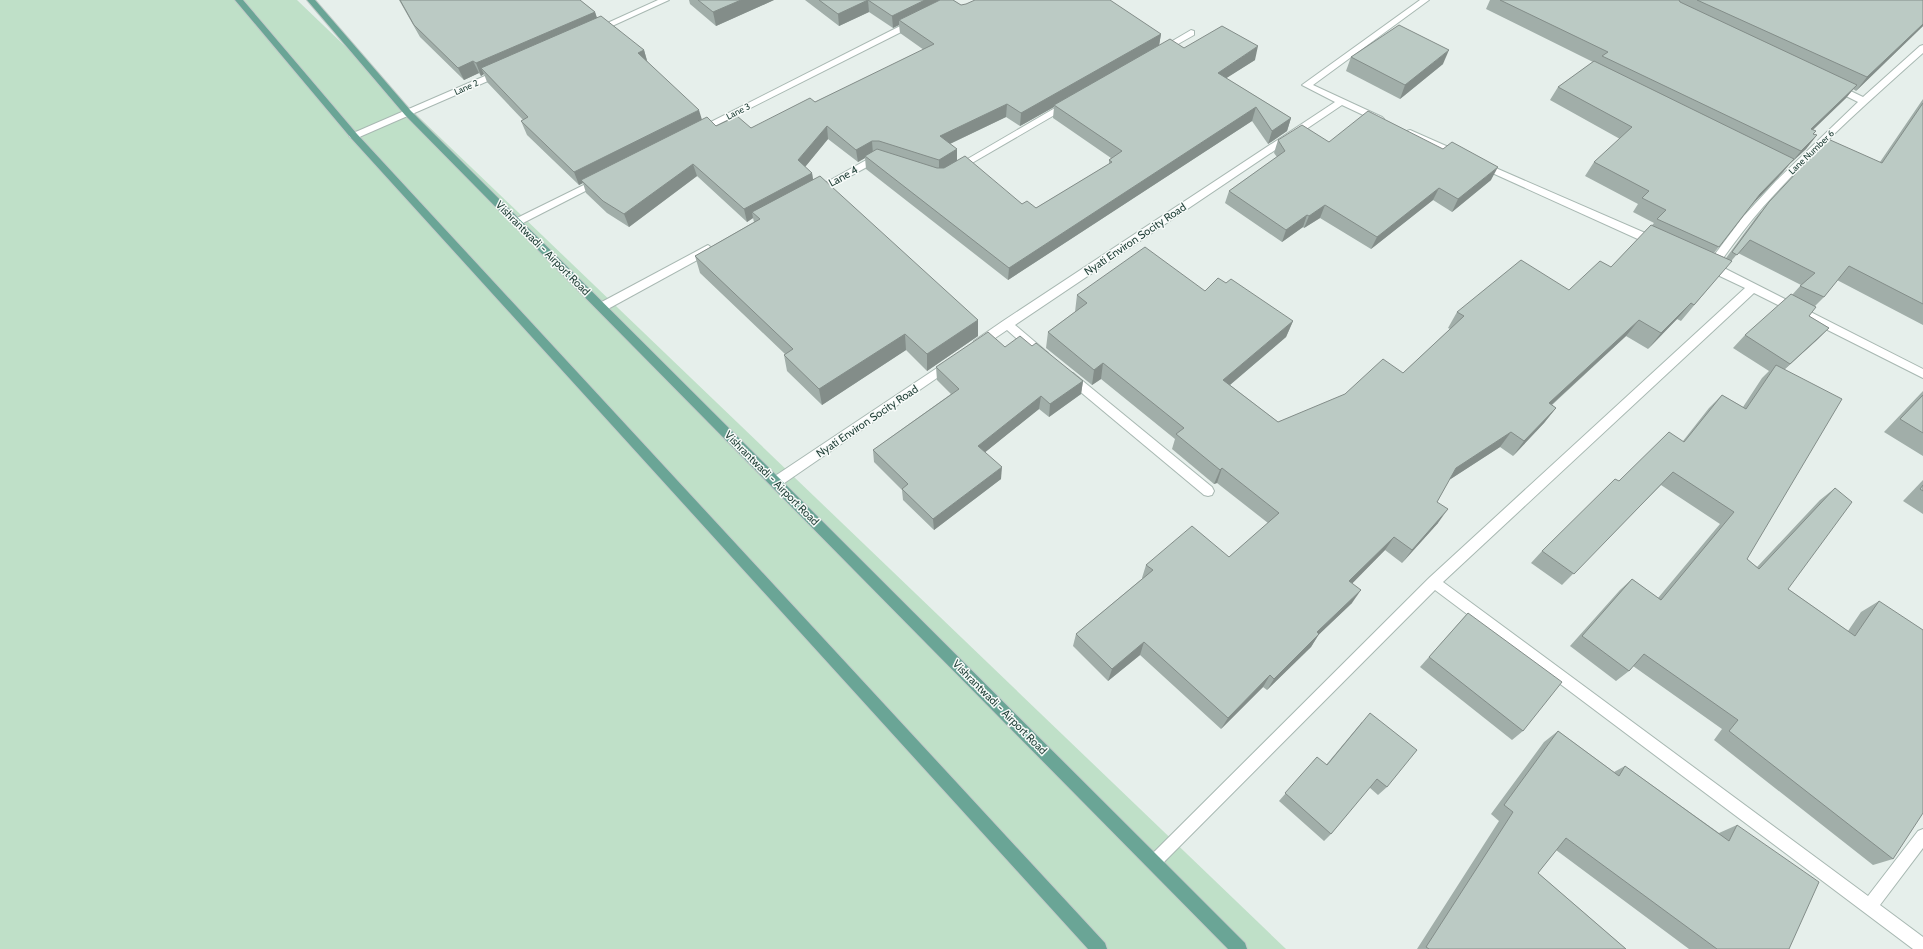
<svg xmlns="http://www.w3.org/2000/svg" width="1923" height="949" viewBox="0 0 1923 949" font-family="Cabin,sans-serif">
<rect width="100%" height="100%" fill="#e6efeb"/>
<path fill="#bfe0c8" d="M0,0H297L1286,949H0Z"/>
<g fill="none" stroke-linecap="round" stroke-linejoin="round">
<g stroke="#a8b8b2" stroke-width="2">
<g id="minor">
<path d="M658,0H669L599,32L596,33L592,30Z"/>
<path d="M1420,0H1429L1313,85L1382,117L1384,119L1382,121H1376L1342,105L1015,325L1048,353L1050,356L1048,359H1040L1007,330L982,347H974L973,344L974,341L1003,321L1335,102L1302,85Z"/>
<path d="M914,19L918,22L917,24L701,133L698,134L693,131Z"/>
<path d="M1191,30L1194,31V35L1164,52L1161,53L1157,50Z"/>
<path d="M1923,45V53C1868,102 1812,152 1763,207C1746,226 1732,246 1718,265L1923,369V378L1754,293L1443,582L1868,896L1918,831L1923,829V848L1880,905L1923,937V949H1913L1435,590L1159,867L1154,870L1149,867L1146,862L1149,857L1429,578L1745,288L1707,270L1703,265L1704,262H1709L1743,217L1776,181L1858,102L1832,89V85H1838L1863,97L1920,46Z"/>
<path d="M501,69L504,70V74L357,138H351L349,136L351,134Z"/>
<path d="M1067,101L1070,102V106L960,170L957,171L952,168Z"/>
<path d="M1410,130L1462,153L1464,155L1459,158L1456,157L1407,135L1405,133L1407,131Z"/>
<path d="M877,154L883,156L885,158L883,160L878,161L817,194H811L809,192Z"/>
<path d="M1482,162L1659,239L1660,242L1655,246L1651,245L1479,167L1477,165Z"/>
<path d="M598,178L603,181L601,183L521,224H513L512,222L513,220Z"/>
<path d="M708,245L713,249L712,252L606,310H598L597,307L598,304Z"/>
<path d="M949,360L953,361L955,364L953,367L780,486L776,487L772,486L770,482L772,478Z"/>
<path d="M1069,372L1073,373L1212,487L1214,491L1212,495L1208,496L1204,495L1065,379L1063,376L1065,373Z"/>
</g>
</g>
<g stroke="#c2cac8" stroke-width="2">
<g id="primary">
<path d="M235,0H243L357,134L1105,943L1107,949H1088L351,138Z"/>
<path d="M307,0H315L411,111L1159,857L1245,943L1247,949H1228L405,115Z"/>
</g>
</g>
<use href="#minor" fill="#fff" fill-rule="evenodd"/>
<use href="#primary" fill="#6aa596" fill-rule="evenodd"/>
</g>
<g fill="#a1aea9" fill-rule="evenodd">
<path d="M399,0H580L595,12L597,18L644,50L647,61L702,120L716,126L751,128L815,102L924,50L900,33L899,25L893,28L869,12L839,26L805,0H953L961,5L1161,34L1159,45L1184,48L1255,60L1226,78L1291,118L1287,131L1268,144L1252,121L1008,280L866,169L865,158L858,162L828,139L805,167L812,173L813,180L978,320V336L927,371L906,350L822,405L787,371L784,355L785,354L700,273L695,256L754,222L753,218L747,222L697,176L629,227L607,213L586,193L583,183L579,185L527,135L521,121L523,120L487,82L484,74L481,76L479,73L464,80L420,37ZM1054,107L1053,118L1111,158L1109,160V164L1036,208L1022,204L957,161L950,144L1006,117L1020,126Z"/>
<path d="M689,0H774L716,26L690,4Z"/>
<path d="M1490,0H1923V26L1856,91L1853,89L1846,98L1813,130L1814,134L1817,135L1806,149L1789,164L1783,172L1752,205L1714,253L1726,258L1757,216L1769,202L1880,162L1923,99V325L1837,280L1824,297L1815,306L1809,316L1829,328L1784,370L1747,559L1757,567L1820,500L1835,488L1788,589L1848,631L1861,612L1879,601L1893,859L1873,865L1714,740L1722,729L1633,666L1629,671L1616,681L1570,646L1620,590L1632,579L1658,598L1720,524L1661,485L1562,585L1531,563L1542,551L1619,481L1683,441L1709,408L1722,395L1743,407L1762,378L1769,371L1733,348L1745,335L1792,295L1801,285L1738,253L1681,321L1677,319L1648,349L1626,336L1552,405L1556,408L1544,423L1513,456L1500,447L1449,480L1437,502L1438,523L1402,563L1385,550L1352,583V603L1319,634L1311,647L1267,690L1263,687L1221,729L1140,655L1108,681L1073,646L1076,634L1143,578H1142L1146,565L1229,557L1268,523L1217,483L1214,484L1172,449L1175,439L1101,379L1092,385L1046,348L1048,332L1075,312L1077,295L1205,291L1293,321L1286,337L1230,385L1278,422L1403,373L1450,329L1448,328L1457,312L1569,290L1611,267L1654,223L1633,212L1638,204L1585,176L1594,162L1620,139L1550,100L1558,87L1593,62L1486,9Z"/>
<path d="M1351,57L1443,64L1400,99L1346,71Z"/>
<path d="M1278,140L1329,142L1491,180L1452,212L1433,200L1371,249L1320,218L1304,228L1303,227L1282,242L1225,203L1229,191L1277,157L1274,153Z"/>
<path d="M1032,346L1083,381L1081,394L1049,417L1039,409L985,452L1001,479L934,530L903,500L902,490L874,462L873,450L951,394L937,380L936,367L1005,347Z"/>
<path d="M1923,391V456L1884,432Z"/>
<path d="M1923,480V514L1903,501Z"/>
<path d="M1468,613L1523,731L1512,740L1420,667Z"/>
<path d="M1362,722L1387,787L1378,795L1369,787L1331,834L1324,841L1279,801L1317,757L1326,765Z"/>
<path d="M1558,731L1614,772L1625,766L1719,833L1737,825L1789,949H1689L1556,850L1538,873L1626,949H1417L1499,821L1491,814L1544,742Z"/>
</g>
<g fill="#838d89">
<path d="M741,0H774L716,26L713,12Z"/>
<path d="M868,0L869,12L839,26L838,14Z"/>
<path d="M925,0H940L899,20V25L893,28L892,16Z"/>
<path d="M595,12L599,24L481,68L484,74L481,76L476,63Z"/>
<path d="M1923,24V26L1856,91L1867,77Z"/>
<path d="M1161,34L1159,46L1054,105V107L1020,126L1021,113Z"/>
<path d="M1258,46L1255,60L1214,86L1218,73Z"/>
<path d="M644,50L648,64L638,53Z"/>
<path d="M1449,50L1443,64L1400,99L1405,85Z"/>
<path d="M473,61L479,73L464,80L458,68Z"/>
<path d="M1857,85L1846,98L1800,142L1811,129Z"/>
<path d="M1007,104L1006,117L941,148L940,136Z"/>
<path d="M1256,107L1252,121L1008,280L1009,268Z"/>
<path d="M699,110L703,123L581,180L583,183L579,185L574,172Z"/>
<path d="M1291,118L1287,131L1268,144L1272,131Z"/>
<path d="M827,126L828,139L800,173L798,160Z"/>
<path d="M1817,135L1806,149L1790,164L1801,151Z"/>
<path d="M872,141L873,154L865,156V158L858,162L856,150Z"/>
<path d="M957,149V162L939,172V160Z"/>
<path d="M1794,159L1783,172L1749,208L1760,194Z"/>
<path d="M693,164L697,176L629,227L624,214Z"/>
<path d="M1498,167L1491,180L1452,212L1458,199Z"/>
<path d="M812,173L814,186L752,212L753,218L747,222L744,209Z"/>
<path d="M1439,188L1433,200L1371,249L1377,237Z"/>
<path d="M1325,205L1320,218L1304,228L1309,216Z"/>
<path d="M1307,215L1303,227L1282,242L1286,230Z"/>
<path d="M1691,303L1677,319L1648,349L1661,333Z"/>
<path d="M978,320V336L927,371V354Z"/>
<path d="M1639,320L1626,336L1537,418L1549,403Z"/>
<path d="M1293,321L1286,337L1218,395L1223,380Z"/>
<path d="M1829,328L1816,341L1777,376Z"/>
<path d="M905,334L906,350L822,405L819,389Z"/>
<path d="M1103,363L1101,379L1092,385L1094,370Z"/>
<path d="M1083,381L1081,394L1049,417L1050,404Z"/>
<path d="M1041,396L1039,409L978,458V446Z"/>
<path d="M1556,408L1544,423L1513,456L1524,441Z"/>
<path d="M1511,432L1500,447L1446,482L1456,468Z"/>
<path d="M1002,467L1001,479L934,530L933,519Z"/>
<path d="M1222,468L1217,483L1214,484L1220,470Z"/>
<path d="M1448,509L1438,523L1402,563L1412,550Z"/>
<path d="M1394,537L1385,550L1341,595L1349,581Z"/>
<path d="M1361,590L1352,603L1309,644L1317,632Z"/>
<path d="M1319,634L1311,647L1267,690L1274,679Z"/>
<path d="M1144,642L1140,655L1108,681L1112,669Z"/>
<path d="M1270,675L1263,687L1221,729L1228,718Z"/>
</g>
<g fill="#bbcac4" stroke="#838d89">
<path d="M400,0H580L595,12L476,63L473,61L458,68L414,25Z"/>
<path d="M698,0H741L713,12Z"/>
<path d="M819,0H925L892,16L868,0L838,14Z"/>
<path d="M940,0H953L961,5L966,4L975,0H1110L1161,34L1021,113L1007,104L940,136L957,149L939,160L879,141H872L856,150L827,126L798,160L812,173L744,209L693,164L624,214L603,201L581,180L707,117L716,126L737,116L751,128L810,98L815,102L934,44L899,20Z"/>
<path d="M1500,0H1679L1680,2L1857,85L1811,129L1816,131L1813,134L1817,135L1801,151L1602,56L1608,52Z"/>
<path d="M1697,0H1923V24L1867,77Z"/>
<path d="M601,16L644,50L638,53L699,110L574,172L521,121L528,117L481,68Z"/>
<path d="M1399,25L1449,50L1405,85L1351,57Z"/>
<path d="M1222,26L1258,46L1218,73L1291,118L1272,131L1256,107L1009,268L865,156L877,149L937,168H944L965,156L1022,204L1027,201L1036,208L1112,162L1109,160L1122,151L1054,105L1170,39L1184,48Z"/>
<path d="M1594,61L1794,159L1760,194L1719,247L1657,219L1666,210L1642,198L1649,191L1594,162L1632,127L1558,87Z"/>
<path d="M1923,103V304L1849,266L1824,297L1800,286L1815,273L1750,240L1737,255L1732,252L1769,202L1828,139L1882,163Z"/>
<path d="M1368,111L1443,149L1452,142L1498,167L1458,199L1439,188L1377,237L1325,205L1309,216L1307,215L1286,230L1229,191L1285,151L1278,140L1302,125L1329,142Z"/>
<path d="M820,176L978,320L927,354L905,334L819,389L784,355L793,349L695,256L760,219L752,212Z"/>
<path d="M1651,225L1732,261L1694,305L1691,303L1661,333L1639,320L1549,403L1556,408L1524,441L1511,432L1456,468L1437,502L1448,509L1412,550L1394,537L1349,581L1361,590L1317,632L1319,634L1274,679L1270,675L1228,718L1144,642L1112,669L1076,634L1153,570L1146,565L1192,526L1229,557L1279,513L1222,468L1220,470L1176,434L1184,428L1103,363L1094,370L1048,332L1087,303L1077,295L1145,247L1205,291L1218,278L1226,283L1231,279L1293,321L1223,380L1278,422L1345,394L1383,359L1403,373L1464,316L1457,312L1521,260L1569,290L1600,261L1611,267Z"/>
<path d="M1791,294L1816,307L1809,316L1829,328L1790,364L1745,335Z"/>
<path d="M988,332L1005,347L1020,336L1032,346L1036,343L1083,381L1050,404L1041,396L978,446L1002,467L933,519L902,489L908,484L873,450L959,389L936,367Z"/>
<path d="M1776,365L1842,399L1747,559L1759,569L1835,488L1852,502L1788,589L1855,636L1879,601L1923,630V813L1893,859L1729,731L1738,720L1644,654L1629,671L1582,636L1632,579L1661,600L1734,512L1673,472L1574,574L1542,551L1615,479L1619,481L1669,432L1684,442L1722,395L1746,409Z"/>
<path d="M1923,395V433L1900,419Z"/>
<path d="M1923,485V491L1920,489Z"/>
<path d="M1468,613L1562,682L1523,731L1429,657Z"/>
<path d="M1370,713L1417,750L1387,787L1377,779L1331,834L1285,793L1317,757L1327,765Z"/>
<path d="M1558,731L1619,776L1625,766L1729,841L1737,825L1819,882L1789,949H1717L1566,838L1538,873L1626,949H1429L1426,947L1513,812L1504,805Z"/>
</g>
<g text-anchor="middle" dominant-baseline="central" stroke-width="3" stroke-linejoin="round" paint-order="stroke">
<g font-size="9" fill="#24423a" stroke="#f7fbf9">
<text transform="translate(466 87) rotate(-24)">Lane 2</text>
<text transform="translate(738 111) rotate(-27)">Lane 3</text>
<text transform="translate(1811 152) rotate(-44)">Lane Number 6</text>
</g>
<g font-size="11" fill="#24423a" stroke="#f7fbf9">
<text transform="translate(843 176) rotate(-29)">Lane 4</text>
<text transform="translate(1135 239) rotate(-34)">Nyati Environ Socity Road</text>
<text transform="translate(543 248) rotate(45)">Vishrantwadi - Airport Road</text>
<text transform="translate(867 421) rotate(-34)">Nyati Environ Socity Road</text>
<text transform="translate(772 478) rotate(45)">Vishrantwadi - Airport Road</text>
<text transform="translate(1000 707) rotate(45)">Vishrantwadi - Airport Road</text>
</g>
</g>
</svg>
